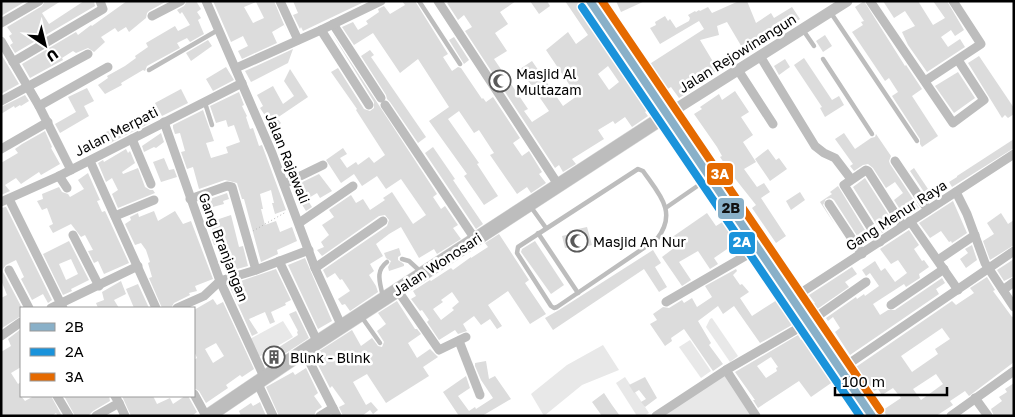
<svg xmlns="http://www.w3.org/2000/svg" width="1015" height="417" viewBox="0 0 1015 417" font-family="'Golos Text',sans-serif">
<rect width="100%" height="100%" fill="#fff"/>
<g fill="#e8e8e8">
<path d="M712,318L738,356L730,362L706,327L710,319Z"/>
<path d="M283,321L293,337L257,358L248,340Z"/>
<path d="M690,340L711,371L701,378L679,347Z"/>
<path d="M603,345L619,370L582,385L544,416L531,394L567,365Z"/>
<path d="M726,373L753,416H658Z"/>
<path d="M625,377L649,413L644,416H637L616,383Z"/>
</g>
<g fill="#dcdcdc" fill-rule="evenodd">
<path d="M1,1H26L1,16Z"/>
<path d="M45,1H61L42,13L49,24L84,1H94L95,6L15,53L10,45L13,43L9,36L12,34L7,27L42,6Z"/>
<path d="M127,1H167L149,11L147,13L146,18L129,32L126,27L118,32L115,28L101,37L105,42L94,52L88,48L76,53L73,51L62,58L63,60L30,78L22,64L76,32L78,35L91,25L92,26Z"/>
<path d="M187,1H196L201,9L197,12L201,18L198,20L204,34L190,42L187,38L177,43L180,48L147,66L145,71L143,70L121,83L122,85L105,94L98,85L108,78L107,76L125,66L136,58L135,56L148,47L146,43L175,26L178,31L190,25L182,12L180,14L177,10L184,6Z"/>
<path d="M213,1H274L288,34L284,25L272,32L277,43L242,59L238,51L248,46L243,36L231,42ZM256,2L264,18L253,23L244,7Z"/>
<path d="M293,1H366L303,31L301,27L300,29L293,15L298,13Z"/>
<path d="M402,1H415L448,54L443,57L452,71L458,67L461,68L482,99L483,98L486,102L493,97L520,138L513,143L522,156L529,151L542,172L539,174L546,183L531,193L527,187L517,194L490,155L494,153L479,130L474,133L459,111L448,119L479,163L477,164L498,196L484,205L464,176L467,174L429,121L449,107L418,59L400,73L373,33L354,45L342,27L353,22L358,30L368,24L366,21L379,12L378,9L384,6L390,14L405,5Z"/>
<path d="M450,1H516L500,12L508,24L495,33L507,51L494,59L528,109L524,111L532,122L549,111L520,69L532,61L563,106L577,96L546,50L568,32L576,44L588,35L565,1H581L583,6L581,7L589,19L591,18L604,37L601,39L628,79L631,77L651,108L645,112L648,116L632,127L625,117L615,124L613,121L598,130L604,139L572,159L576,164L563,172L559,165L555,168L465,31L472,27L464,15L458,20L447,3ZM608,66L619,82L609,90L598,74Z"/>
<path d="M530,1H547L550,6L539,14Z"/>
<path d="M616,1H645L621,12Z"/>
<path d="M739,1H747L756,23L771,13L774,18L792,7L800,19L790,26L789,24L770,36L768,33L749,42L754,50L746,54L727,22L717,26L719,35L700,40L718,70L706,77L707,79L700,85L679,98L671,87L666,90L648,65L704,29L699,21L660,44L650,28L656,25L655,22L665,16L668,21L670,19L676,28L689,21L690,18L688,15L695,11L696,12L699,10L700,11L708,7L712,13Z"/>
<path d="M864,1L905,66L906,65L922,89L912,96L938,136L922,147L920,144V139L892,96L898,92L889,78L885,81L852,32L863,25L861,22L864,21L855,7Z"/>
<path d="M883,1H918L933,25L945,18L933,1H947L964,30L955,36L951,30L941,37L948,47L960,39L965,47L927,72L908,45L902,32L915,26L905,11L894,18Z"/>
<path d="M331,32L437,194L433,197L441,209L445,206L458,225L453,228L461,239L437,254L434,249L419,258L401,227L389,234L376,244L383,256L370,264L374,271L369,275L376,286L378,292L350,311L345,304L342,305L338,299L350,291L342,279L340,280L335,273L327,278L323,270L387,226L389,220L385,215L379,216L322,256L317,250L324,247L321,242L329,235L322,225L334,217L329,210L351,195L356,203L363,199L370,210L385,200L383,198L392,192L413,224L426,215L401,179L386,189L377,176L362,186L354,174L341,183L326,160L343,148L347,154L340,158L347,168L356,162L358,165L369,157L374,163L385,155L356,110L357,109L331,72L338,68L364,109L370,111L374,108V102Z"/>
<path d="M825,35L832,46L823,52L816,41Z"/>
<path d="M454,37L469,60L464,64L449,40Z"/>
<path d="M208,40L212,46L191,61L186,53Z"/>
<path d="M293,49L288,63L251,82L245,71Z"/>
<path d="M370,50L374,55L371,57L426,137L418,143L390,102L387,99L386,95L361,56Z"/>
<path d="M1,54L19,84L1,94Z"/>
<path d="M979,56L1014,108V114L1008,118L1005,115L1002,118L968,63Z"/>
<path d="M804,58L832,100L839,96L844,105L825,117L820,108L822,107L794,65Z"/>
<path d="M785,59L790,67L779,75L774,66Z"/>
<path d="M226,67L234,80L213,91L206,79Z"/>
<path d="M290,69L308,97L277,118L281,123L278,126L282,138L275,141L272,133L276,132L260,108L263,106L257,95L273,86L283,104L294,96L284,81Z"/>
<path d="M958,72L975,98L954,113L935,86Z"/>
<path d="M87,88L94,101L84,106L89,116L60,133L55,124L76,112L68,97Z"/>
<path d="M181,89L188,103L162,116L155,103Z"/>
<path d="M735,91L749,112L741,117L753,135L743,142L756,162L744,169L757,187L764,183L770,192L761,198L786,236L776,243L752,208L756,205L733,176L720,157L722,156L717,147L694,114L702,109L700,107L719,94L722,100Z"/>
<path d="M239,92L244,105L242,106L247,116L246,117L250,129L253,128L259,146L262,145L286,210L275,214L272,203H274L271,190L260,194L263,209H261L265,225L276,221L280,232L292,227L297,241L277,250L278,254L261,262L244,199H242L237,183L225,180L199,189L193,167L187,169L181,152L185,151L180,133L175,134L173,128V125L203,110L214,141L206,143L211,158L228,153L226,147L240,142L234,125L228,127L226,120L216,123L210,106Z"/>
<path d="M25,95L29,101L21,106L20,105L15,108L14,106L1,114V107Z"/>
<path d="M146,113L150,123L110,143L106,132Z"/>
<path d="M45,131L52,147L51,148L60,164L41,175L39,172L21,184L16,178L5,185L10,191L1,195V163L18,153L15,149L22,144Z"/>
<path d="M161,133L164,142L156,148L154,147L144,152L142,146Z"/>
<path d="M844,133L855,149L871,138L875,137L876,134L891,156L889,161L890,164L919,208L905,217L894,200L903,193L895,182L886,188L873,168L868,164L863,165L854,171L850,166L853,164L835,139Z"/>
<path d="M1014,139V148L952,187L949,182L957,177V176Z"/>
<path d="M433,147L455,179L453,180L483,224L476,229L425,153Z"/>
<path d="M126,149L128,153L130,151L135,163L122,172L123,174L138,168L145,187L150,190H153L155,193L118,208L112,194L118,190L112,178L106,182L98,163L103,160L104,162Z"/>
<path d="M768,149L776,160L779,158L787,169L770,181L755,159Z"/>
<path d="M164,158L169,170L174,169L177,177L161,182L153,162Z"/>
<path d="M914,168L934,198L930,201L910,171Z"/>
<path d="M88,173L100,200L97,201L102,212L105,211L106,213L129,263L104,274L98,261L94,263L88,251L93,250L85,235L81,237L71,224L53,233L49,226L53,224L47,208L42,210L37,201L43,199L42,194L59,187L62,192L68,194L70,197L84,189L78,180Z"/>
<path d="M319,174L332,191L320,198L317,193L307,199L312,207L306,211L301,203H300L292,187Z"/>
<path d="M865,178L890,217L887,219L891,226L882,233L853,187Z"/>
<path d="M838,186L871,240L863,245L834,200L831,198L826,199L823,205L835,225L820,202L832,194L830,192Z"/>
<path d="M800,192L805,200L791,210L786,201Z"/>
<path d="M227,193L229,199L223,201L224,204L209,208L207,200Z"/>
<path d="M953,201L967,233L952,243L951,241L949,242L941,231L930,238L919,223Z"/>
<path d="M6,207L52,300L48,303L43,294L32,300L21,279L24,277L16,260L6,265L3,269V272L22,308L21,316L2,328L1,298L7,295L1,280V208Z"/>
<path d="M154,211L158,221L175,211L183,224L191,221L213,279L195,286L197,291L189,293L190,295L174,303L171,308H162L149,278L152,277L148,263L150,262L146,250L141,243L135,245L125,224L131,220L130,217L138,213L139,217Z"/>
<path d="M707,213L716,226L724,221L734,236L729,239L733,245L714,258L718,264L710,269L698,251L679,262L691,280L682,286L662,257L674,248L668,240Z"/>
<path d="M1001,213L1008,224L1014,220V245L990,260L983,241L994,234L987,223Z"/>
<path d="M231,215L239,247L243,246L248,266L230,271L228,266L224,268L218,244L214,245L212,239H215L210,222Z"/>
<path d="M587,227L592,245L573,250V246L565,248L562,236L570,234L569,231Z"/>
<path d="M909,230L919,245L914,249L922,261L924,260L929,267L919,274L920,278L906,287L904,284L873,304L880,315L888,310H895L942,278L945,283L936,289L939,294L850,355L835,332L840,328L833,317L828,321L826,318L856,297L857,299L864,294L865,296L879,286L870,273L866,276L862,270L875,261L881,271L885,268L895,282L907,273L898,260L891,264L880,249Z"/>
<path d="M499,234L529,280L525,283L546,314L530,324L508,291L488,305L502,326L497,329L490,319L481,325L474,316L463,324L467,331L458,334L455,330L439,340L427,322L429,320L422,310L420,311L411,299L416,296L413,291L430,280L431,281L451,268L453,270L471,257V258L488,247L485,243ZM452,292L459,302L452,308L454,310L441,320L433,309L443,302L441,300Z"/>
<path d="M69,241L89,280L71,289L72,291L63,295L43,254ZM71,259L78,274L66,280L59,264Z"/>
<path d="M535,241L564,285L551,294L521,252L522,249Z"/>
<path d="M972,245L977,260L966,268L960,259L968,253L965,249Z"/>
<path d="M399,248L401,255L398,257V260L404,264V266L389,271L388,267L391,261L386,258L384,253Z"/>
<path d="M653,250L661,263L655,267L667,287L659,292L644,269L553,330L545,318L559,310Z"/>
<path d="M305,258L332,321L318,329L288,265Z"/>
<path d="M1014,259V276L1004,281L997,270Z"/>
<path d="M852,267L857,274L845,282L849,287L813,312L809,307L815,303L809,295Z"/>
<path d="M276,269L291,300L285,303L286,305L271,312L275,322L270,324L265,312L249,319L258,333L252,336L229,285Z"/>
<path d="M736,269L737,271L733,275L740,285L742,284L749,292L740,298L752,316L777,300L786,312L785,313L792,325L760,343L734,306L723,314L718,306L698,321L711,343L709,345L723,364L713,371L684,329L671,338L672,341L665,346L650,324L657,320L653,314L663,307L669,308L682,300L684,303L692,298L697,307L712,297L705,286Z"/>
<path d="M987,277L995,290L993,291L1012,317L1014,316V362L969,396L965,391L950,401L953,405L936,416H887L883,410L901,398L893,388L882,395L878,389L874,391L866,380L862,382L856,373L859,371L856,367L952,301L956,305L974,293L970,288ZM942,328L950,339L935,349L938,354L912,372L901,356ZM936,374L943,384L921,400L913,389Z"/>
<path d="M121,281L126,294L114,300L119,308H98L96,303L104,300L102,292Z"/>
<path d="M138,284L149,308H134L126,289Z"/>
<path d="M213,299L217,305L223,302L254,369L242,377L240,375L226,385L228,388L206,403L199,391L194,388V360L197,358L194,351V310ZM216,343L224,356L213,363L205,349Z"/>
<path d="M397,301L415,329H417L421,334L408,343L417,358L430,349L438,357L423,367L429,376L386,403L367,374L353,382L366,405L371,402L378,410L373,414L370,410L362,416H343L339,407L345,404L332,386L330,388L313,355L352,330L361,346L372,338L378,346L382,347L384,342L377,331L386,324L378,313Z"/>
<path d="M296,311L309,338L266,366L262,358L298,335L297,332L298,331L289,314Z"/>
<path d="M21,329V367L11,373L18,384L21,382V396L25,401L34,396H51L62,416H58L56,413L52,416H1V352L11,346L8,339Z"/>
<path d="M798,335L801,340L807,336L828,367L826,369L834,381L811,397L799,381L758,408L753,400H755L735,372ZM771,357L778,367L776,368L777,371L766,378L757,366Z"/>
<path d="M486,361L489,379L495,376L511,399L482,416H459L443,392L466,376L470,388L458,396L469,411L475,407L476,409L493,398L481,380L475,366V363Z"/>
<path d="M306,368L318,393L314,396L322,407L316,411L314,416H279L266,387L293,372L295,375Z"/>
<path d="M645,377L657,398L645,407L641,402L646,399L639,390L634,393L629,385Z"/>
<path d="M1014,383V416H994L991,409L1002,401L999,397L1007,392L1005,389Z"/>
<path d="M604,393L612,405L620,416H602L592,402Z"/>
<path d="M64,396H109L110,401L93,411L88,416H75Z"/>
<path d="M122,396H153L157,404L170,398L173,404L185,396H188L197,412L192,416H131Z"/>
<path d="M260,402L266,416H241L239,411L251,403L253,406Z"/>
</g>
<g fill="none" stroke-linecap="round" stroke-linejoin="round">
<g stroke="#dbdbdb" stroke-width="15">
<g id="primary">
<path d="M590,1L872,416"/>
<path d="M208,416L304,351L668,114"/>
</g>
</g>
<path stroke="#b8b8b8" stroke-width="1" stroke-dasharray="1 2.5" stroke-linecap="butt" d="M253,231L286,212"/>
<g stroke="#bdbdbd" stroke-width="4.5">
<path d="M419,1L460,64"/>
<path d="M831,13L917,141"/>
<path d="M803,30L814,46"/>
<path d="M823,59L872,134"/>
<path d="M149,70L218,30"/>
<path d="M205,103L212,125"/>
<path d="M638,169L643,171C659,194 678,212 657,239L557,307L554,308L551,306L517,253L518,247Z"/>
<path d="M531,207L546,228"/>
<path d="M667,207L709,178"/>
<path d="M538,233L578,293"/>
<path d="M402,259L409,261L421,272"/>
<path d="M383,298C381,284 374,272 387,262"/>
<path d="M361,316L380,343"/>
</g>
<g stroke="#bdbdbd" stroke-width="9">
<path d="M206,1L272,153L315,268L342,327"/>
<path d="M280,1L298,40"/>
<path d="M438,1L559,186"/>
<path d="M870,1L953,123L984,100L958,60"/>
<path d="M152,16L181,1"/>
<path d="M1,23L39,1"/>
<path d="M333,24L381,98"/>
<path d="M321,30L369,105"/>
<path d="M1,41L39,106L71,170"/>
<path d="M760,56L815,146L824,153L835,158L851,179"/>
<path d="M13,62L103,9L100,1"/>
<path d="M236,68L321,30L381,1"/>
<path d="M738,70L773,124"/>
<path d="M925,81L981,44L953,1"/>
<path d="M1,101L88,54"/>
<path d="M385,105L475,239"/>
<path d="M39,106L108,67"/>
<path d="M164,122L220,281L265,379"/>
<path d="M132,139L151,184"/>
<path d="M1,149L48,122"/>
<path d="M90,161L156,308"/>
<path d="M895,161L928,210"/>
<path d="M59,176L67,188"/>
<path d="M284,184L323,165"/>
<path d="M956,192L967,214L985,263L1014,307"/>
<path d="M9,199L63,308"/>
<path d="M190,199L227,186L232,187L256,270"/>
<path d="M1,202L59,176L242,83"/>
<path d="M829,204L862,254"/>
<path d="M115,216L154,200"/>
<path d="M910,221L958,290"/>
<path d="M299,223L353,186"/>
<path d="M73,235L99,286"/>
<path d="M880,242L844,185L866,170L868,171L903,226"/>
<path d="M938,260L975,235"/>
<path d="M279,261L318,343"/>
<path d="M315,268L383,221"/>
<path d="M9,270L29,308"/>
<path d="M1003,290L1014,282"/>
<path d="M398,291L439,350L466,337"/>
<path d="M793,298L1014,154"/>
<path d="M666,302L759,248"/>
<path d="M891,305L944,269"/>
<path d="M51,308L138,266"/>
<path d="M177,308L204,296L220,281L256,270L309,250"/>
<path d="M1,336L21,322"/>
<path d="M459,341L480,395"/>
<path d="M304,351L337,416"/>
<path d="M841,369L1014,251"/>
<path d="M726,370L756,416"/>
<path d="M258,384L273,416"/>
<path d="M194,394L206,416"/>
<path d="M57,396L69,416"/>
<path d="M975,398L988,416"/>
<path d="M119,403L125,416"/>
<path d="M96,416L119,403L115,396"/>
<path d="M320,416L333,408"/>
<path d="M656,416L726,370L809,322L866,282"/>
<path d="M951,416L1014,371"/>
</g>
<path stroke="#bfbfbf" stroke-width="11" d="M668,114L847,1"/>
<use href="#primary" stroke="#bdbdbd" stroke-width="14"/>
<g stroke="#fff" stroke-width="11">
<path id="bus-1" d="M590,1L872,416"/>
</g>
<g stroke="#fff" stroke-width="11">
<path id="bus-2" d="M582,7L860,416"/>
</g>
<g stroke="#fff" stroke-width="11">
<path id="bus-3" d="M602,1L880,410"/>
</g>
<use href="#bus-1" stroke="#89b0c8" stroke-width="8"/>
<use href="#bus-2" stroke="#1a93db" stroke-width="8"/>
<use href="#bus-3" stroke="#e56a00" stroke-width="8"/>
</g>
<defs>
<g id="mosque-ring" transform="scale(1.125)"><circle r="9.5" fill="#fff" stroke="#595959" stroke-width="1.5"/><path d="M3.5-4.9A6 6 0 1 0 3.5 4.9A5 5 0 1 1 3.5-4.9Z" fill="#595959"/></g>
<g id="building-ring" transform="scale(1.125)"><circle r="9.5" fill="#fff" stroke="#595959" stroke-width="1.5"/><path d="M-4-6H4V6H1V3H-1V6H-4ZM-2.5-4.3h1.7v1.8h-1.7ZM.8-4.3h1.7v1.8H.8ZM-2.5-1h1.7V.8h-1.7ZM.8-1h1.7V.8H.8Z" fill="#595959"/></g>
</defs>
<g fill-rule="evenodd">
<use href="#mosque-ring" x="500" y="81"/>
<use href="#mosque-ring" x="577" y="241"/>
<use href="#building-ring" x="274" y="357"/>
</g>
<g text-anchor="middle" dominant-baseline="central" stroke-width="5" stroke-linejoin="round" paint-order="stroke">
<g font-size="14" fill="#000" stroke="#fff">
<text transform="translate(737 53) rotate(-32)">Jalan Rejowinangun</text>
<text transform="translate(116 131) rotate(-27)">Jalan Merpati</text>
<text transform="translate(288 158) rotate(68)">Jalan Rajawali</text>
<text transform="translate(896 215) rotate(-33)">Gang Menur Raya</text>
<text transform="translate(224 247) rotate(69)">Gang Branjangan</text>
<text transform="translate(437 264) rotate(-33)">Jalan Wonosari</text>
</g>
<g font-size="14" fill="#000" stroke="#fff" text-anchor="start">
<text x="516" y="73">Masjid Al<tspan x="516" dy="16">Multazam</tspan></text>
<text x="593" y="241">Masjid An Nur</text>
<text x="290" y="357">Blink - Blink</text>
</g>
</g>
<g stroke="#fff" stroke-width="2">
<rect x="706" y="162" width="28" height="24" rx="5" fill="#e56a00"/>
<rect x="717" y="197" width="28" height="23" rx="5" fill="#89b0c8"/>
<rect x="728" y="231" width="28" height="24" rx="5" fill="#1a93db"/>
</g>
<g font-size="14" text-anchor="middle" font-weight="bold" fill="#fff">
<text x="720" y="179">3A</text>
<text x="742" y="247">2A</text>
</g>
<g font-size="14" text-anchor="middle" font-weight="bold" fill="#111">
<text x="731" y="213">2B</text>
</g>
<rect width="1015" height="417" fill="none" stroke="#000000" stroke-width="5"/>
<rect x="20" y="307" width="175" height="90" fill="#ffffff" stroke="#999999"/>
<rect x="30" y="323" width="25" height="8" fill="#89b0c8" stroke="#999999"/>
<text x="65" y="332" font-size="15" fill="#000000">2B</text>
<rect x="30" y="348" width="25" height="8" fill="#1a93db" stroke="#999999"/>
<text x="65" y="357" font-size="15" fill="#000000">2A</text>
<rect x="30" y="373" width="25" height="8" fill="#e56a00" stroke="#999999"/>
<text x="65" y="382" font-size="15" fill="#000000">3A</text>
<g transform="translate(45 45) rotate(145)" stroke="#ffffff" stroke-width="4" paint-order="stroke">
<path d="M0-4L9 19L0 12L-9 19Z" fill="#000000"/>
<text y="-8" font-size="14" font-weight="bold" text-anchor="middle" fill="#000000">U</text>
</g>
<path d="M835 387v8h112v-8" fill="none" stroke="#000000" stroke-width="2.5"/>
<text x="842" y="387" font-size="15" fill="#000000" stroke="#ffffff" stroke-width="4" paint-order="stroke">100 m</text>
</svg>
